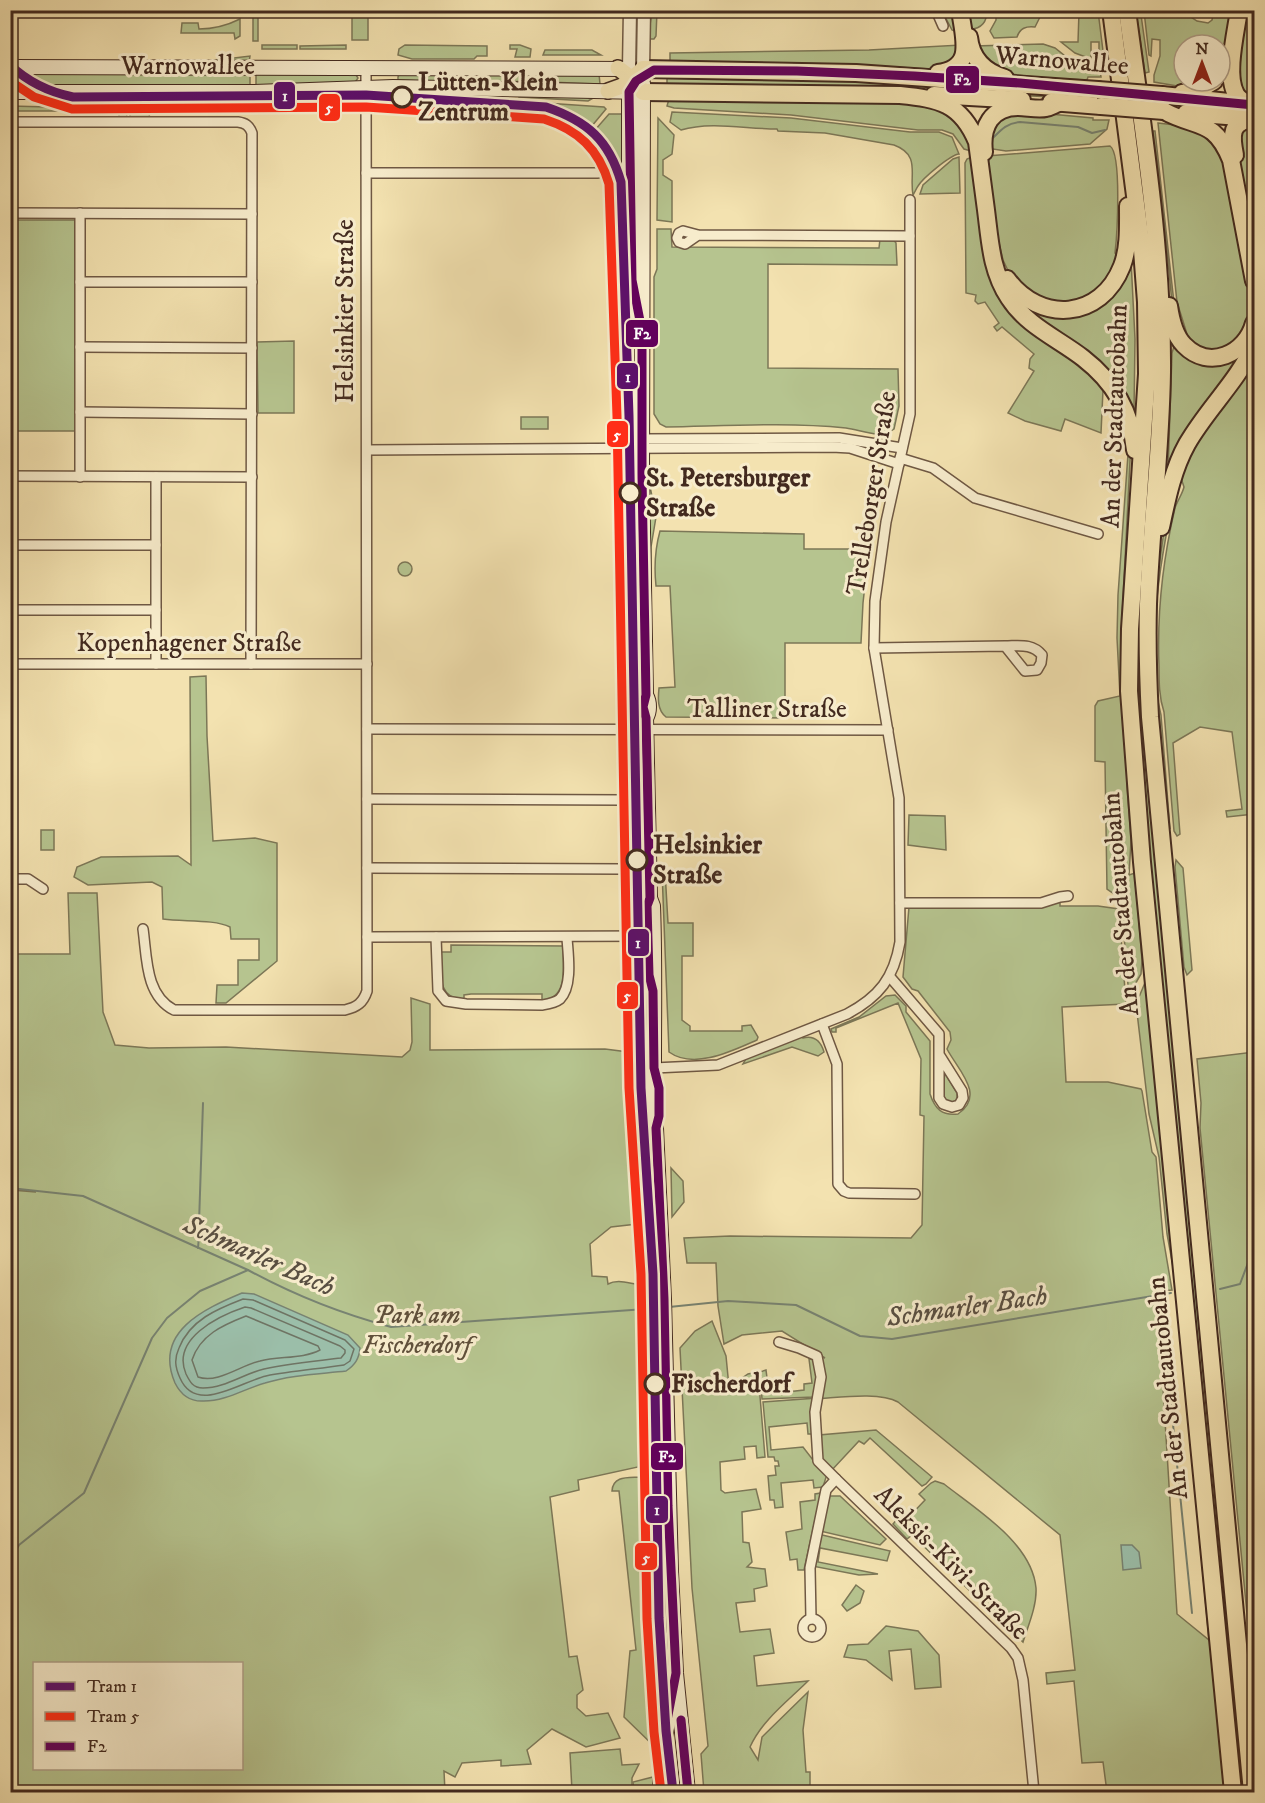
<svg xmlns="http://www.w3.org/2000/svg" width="1265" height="1803" viewBox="0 0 1265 1803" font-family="'IM FELL DW Pica',serif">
<rect width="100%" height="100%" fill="#f3e2b0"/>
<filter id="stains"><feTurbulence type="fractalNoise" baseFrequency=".00333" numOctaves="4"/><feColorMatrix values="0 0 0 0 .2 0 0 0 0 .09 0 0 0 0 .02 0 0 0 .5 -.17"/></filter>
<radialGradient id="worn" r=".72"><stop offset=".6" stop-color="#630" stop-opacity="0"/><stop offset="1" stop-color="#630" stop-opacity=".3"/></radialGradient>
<g fill="#b6c48f" stroke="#7c7757" stroke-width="1.5" fill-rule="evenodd">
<rect x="253" y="11" width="5" height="30"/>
<path d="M652,11H657L656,36L654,39H648Z"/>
<path d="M942,11H960L957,32L952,30Z"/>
<path d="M966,11H987C987,21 982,29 970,29Z"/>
<path d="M996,11V10L1050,11L1041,15L1035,27C1026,26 1020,28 1017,37L994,38L990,31L996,20Z"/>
<path d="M1055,11H1098L1104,59L1099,58V42H1091V59L1075,53L1061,42H1078L1079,12Z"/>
<path d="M1117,11H1121L1148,218L1156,341L1141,690L1143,733L1245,1792H1240L1160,976L1136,691V629L1149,443Z"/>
<path d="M1144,11H1191V17L1197,21L1208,23L1212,20L1214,11H1230L1223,59L1220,67V45H1184V81H1207L1189,88L1154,82V75L1160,56V40L1152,39L1151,56L1149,55Z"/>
<path d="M1242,11H1254V99L1246,97L1235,81Z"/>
<rect x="352" y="14" width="16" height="26"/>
<path d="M1141,15L1149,72L1145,73L1137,18Z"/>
<path d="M240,19V36L235,39L234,33H181L182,23H198L199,29C214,29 226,26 240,19Z"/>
<path d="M1043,44L1055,48L1074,63L1097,67L1100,70L1101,77H1088L1087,80C1069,79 1006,78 993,68C986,63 981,53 975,46Z"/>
<rect x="262" y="45" width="35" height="4"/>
<path d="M346,45V49H300V46Z"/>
<path d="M405,45L487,46V56H477L474,59H412L398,55L399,49Z"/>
<path d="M510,45H520L531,49L530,57H515L517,49H510Z"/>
<path d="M961,45L958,59L931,69L836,64L670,61V53L869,50Z"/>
<path d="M545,50H592L601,55H543Z"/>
<path d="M250,56L249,63L200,62Z"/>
<path d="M256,72L356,75L358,78L354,84L256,88Z"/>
<path d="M22,73H250V88H46Z"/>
<path d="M599,74L600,84L521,81L495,84L398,80V77L399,75H559Z"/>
<path d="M779,77L857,80L1052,94V97L898,89L667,87V78L752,80Z"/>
<path d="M519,95L597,96L588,101L519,97Z"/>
<path d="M669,99H897L951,113L970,137L971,151L964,149L953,134L942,130H918L791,115L674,108L667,106Z"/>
<path d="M516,101L604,107L606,109L591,127L561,110Z"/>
<path d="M10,106L126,109L127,118H119V111H11Z"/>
<path d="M130,109H234L247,112L150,111L149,118L130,117Z"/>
<path d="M1017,111L1093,118V120H1109L1107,129L1090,144L1006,151L986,148L994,123Z"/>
<path d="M672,112L791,118L910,132H939L952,137L959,154C950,155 923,178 918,186C916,189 915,192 913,195C909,174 921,155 894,145L825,133L778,131L777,129C746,129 711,121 681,130L670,122Z"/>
<path d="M609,114H625L623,180L613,153L595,130Z"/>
<path d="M658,118L674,135L672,154L663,160V175L672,181V222L657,220Z"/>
<path d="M1158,123L1192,127L1221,148L1253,299L1252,322L1243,338L1210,354L1184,338L1187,334L1177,302Z"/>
<path d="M1254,125V237L1235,142L1238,132Z"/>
<path d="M1153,131H1155L1174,303H1172L1164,218Z"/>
<path d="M1110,146C1122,154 1117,236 1115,253L1120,255L1115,271L1083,302L1050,305L1012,279L1003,260L999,243L992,208L987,156Z"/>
<path d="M974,156C981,208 978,266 1012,310C1024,326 1042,336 1058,347C1096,371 1123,397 1131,442L1121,638L1128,758L1127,785L1131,841L1129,875L1135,873L1142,960L1141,974L1134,986L1135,992L1129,997L1121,899L1107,889L1105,762L1095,761V706L1098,701L1120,696L1117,638L1118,595L1128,454L1125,434H1121L1115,420V401L1103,390L1101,433L1065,419L1061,431L1025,421L1008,413L1034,371L1029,368L1030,359L1034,354L1002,327L997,331L994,327L999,323L985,302L978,304L975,301L976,295L966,293L965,163L967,159Z"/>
<path d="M959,157L960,193L920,194L923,185L953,159Z"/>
<path d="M11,220H77L76,431H11Z"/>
<path d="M657,229H671L672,247L879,248L880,239H893L896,243L897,265L768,264V368L898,369L899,406L894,429C880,440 862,430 846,428C786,422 725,426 666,427L660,424L654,414V277L657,269Z"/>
<path d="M1131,260L1135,339L1134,410L1132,413L1015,298L1066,316Z"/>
<path d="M294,341V413H258L257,342Z"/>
<path d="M1174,346L1181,349L1243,353L1168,471L1172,353Z"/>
<path d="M1254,354V814L1227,817L1226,811L1242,809L1232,732L1200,727L1173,743L1180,834L1177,836L1174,831L1164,712C1159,697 1159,682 1159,666C1157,614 1163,559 1175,508C1177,501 1182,495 1184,487L1182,481L1177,477L1181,466Z"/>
<rect x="521" y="417" width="27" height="12"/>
<path d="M648,476L656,517L651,547V588H649Z"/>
<path d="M1179,483C1180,489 1168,525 1166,536C1156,591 1147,661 1161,715L1170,829L1167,809L1159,716L1154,697L1155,595L1165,524Z"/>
<path d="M660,531L804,534V549H869L863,603L861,643H785V718L666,717C657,710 658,698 659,688L675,687L670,586H656C654,567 655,549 660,531Z"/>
<circle cx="405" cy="569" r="7"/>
<path d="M206,676L207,736L213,841L255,838L277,843V961L226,1003H216L217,985H238V960H259V939H231L230,927C214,919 183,922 163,919L162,887L152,882L88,885L74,877L77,867L101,857L178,856L191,865L190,677Z"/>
<path d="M909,815L945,816L946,850L908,845Z"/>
<rect x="41" y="830" width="13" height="20"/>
<path d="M1176,860L1183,868L1192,970L1187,975L1184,967L1175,867Z"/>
<path d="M662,871H665L668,923H693V956H682V1020L690,1026V1031H742V1026L751,1025L758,1037L757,1040C732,1051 694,1070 669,1052Z"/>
<path d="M68,893H97L103,1012L115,1045L149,1048L226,1047L402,1057L410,1050L412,1042L411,998L430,1004V1050L605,1049L628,1052L631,1142L637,1224L611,1227L590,1244L592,1276L607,1277L608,1284C617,1279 630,1283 640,1285L638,1467L578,1480L579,1490L550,1497L569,1657L577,1656L583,1690L577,1695V1708L586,1716L608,1713L620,1738L586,1747L552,1729L527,1750L531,1764L501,1766V1760L462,1763L455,1777L444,1771L445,1792H11V1190L36,1192L11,1188V954H70ZM34,1664H242V1768H34Z"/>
<path d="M1060,900V906H1098L1119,909L1126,1004L1062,1007L1066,1082H1108L1141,1089L1142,1091L1152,1152L1156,1157L1163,1237L1172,1290L1157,1291L1177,1614L1209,1640L1176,1283L1167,1234L1159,1157L1149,1114L1136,1004L1147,978C1171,1250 1200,1521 1228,1792H1107L1103,1762L1082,1763L1074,1681L1047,1684L1046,1673L1075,1670L1060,1535L898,1402C879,1391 836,1398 814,1399L812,1434H808L807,1423L769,1427L771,1450L803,1447L813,1460L827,1474L823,1487L814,1488L813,1480L781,1483L783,1507L775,1508L774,1500H770L768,1476L776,1475L775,1466H779L778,1461H775L774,1457H768L763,1402L817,1398V1356L825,1358L782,1331L742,1335L724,1344L718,1306L716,1263H687L684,1238L730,1236L911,1238L922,1225L924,1116L920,1115L921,1059L898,1003L836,1028V1032H832L831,1029L859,1017L886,996L895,995L906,1006V1012L930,1041V1094C935,1109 942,1116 958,1114C986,1095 958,1070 947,1049L951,1040L950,1032L918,991L912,989L903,977L909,907Z"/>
<path d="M451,945L563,946C563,966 569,998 542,1001V994H471L464,995V1001C436,996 441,975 441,952H451Z"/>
<path d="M802,1035L803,1038C815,1035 821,1042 824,1052L818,1056L792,1047L743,1064L747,1057Z"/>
<path d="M1254,1052V1686L1200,1128L1201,1103L1197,1059Z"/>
<path d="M946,1075L957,1093V1102L953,1103L945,1101L944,1097V1076Z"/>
<path d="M671,1168L683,1181L684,1202L672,1217Z"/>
<path d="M712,1321L726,1356L729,1387L748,1374L758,1372L765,1457L757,1458L756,1446L744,1447L745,1459L720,1462L721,1490L725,1493L756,1489L761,1509L742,1512L743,1542L749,1543L752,1562L747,1567L765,1569L767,1586L754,1589L755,1601L736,1603L740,1632L770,1629L774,1653L754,1656L757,1686L808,1681C788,1701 762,1720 750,1747L758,1760L762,1737L808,1692L803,1730L806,1772H810V1792H704L701,1754L708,1746L692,1588L680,1348L695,1331Z"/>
<path d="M816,1358L818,1378L814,1397L762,1399L760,1372L766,1370L769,1394L804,1390V1384L812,1383L809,1359Z"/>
<path d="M876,1430L932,1477L926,1484L922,1486L870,1438L864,1444L859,1441L831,1471L822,1462L819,1435Z"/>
<path d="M641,1477L649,1664L656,1748L624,1717L630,1651L636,1650L619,1491H612C613,1475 629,1478 641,1477Z"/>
<path d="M646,1477C656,1478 658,1487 660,1496L671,1681L670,1696L659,1735H657L652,1669Z"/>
<path d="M935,1481L944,1484C977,1510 1032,1543 1036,1588C1037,1606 1028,1626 1023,1642L912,1535L907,1539L893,1524L901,1515L907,1519L925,1500L919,1494L931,1483Z"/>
<path d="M821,1493L804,1570H798L797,1559L790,1560L786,1532L802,1529L800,1502L815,1500V1494Z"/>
<path d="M828,1496H840L886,1539L880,1545L820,1531Z"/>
<path d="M818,1534L890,1551L887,1561L820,1548L818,1562L878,1574L859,1575L812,1566Z"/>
<path d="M856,1585L864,1591L860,1603L847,1611L842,1605Z"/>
<path d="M886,1626L918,1631L939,1655L941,1687L915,1689L911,1649L889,1651L892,1680L866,1660L844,1657L848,1645L868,1644Z"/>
<path d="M620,1749L622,1765L639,1764L632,1778V1792L572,1791L570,1753Z"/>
<path d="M653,1777L655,1792H634L633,1782Z"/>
</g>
<g fill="#9bbea9" stroke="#788372" stroke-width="1.5">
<path d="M242,1293L254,1294L348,1335L360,1348C359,1359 355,1365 346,1371C320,1374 290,1375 265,1383C244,1389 226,1401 204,1401C190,1402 181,1395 175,1383C153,1332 204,1309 242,1293Z"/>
<path d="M1121,1545H1132L1139,1552L1141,1568L1123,1570Z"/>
</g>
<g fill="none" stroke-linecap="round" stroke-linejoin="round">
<g stroke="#6f7464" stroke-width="1.5">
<path d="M243,1299L253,1300L345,1340L354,1349L350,1361L344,1365C318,1369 291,1371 266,1376C240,1382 196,1415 180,1378C175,1367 174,1359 179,1348C190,1320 217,1309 243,1299Z"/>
<path d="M245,1307L251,1308L340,1346L345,1350V1353L341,1358C316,1361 289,1364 264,1369C243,1374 225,1388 203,1388C193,1388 190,1382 186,1374C171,1339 218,1316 245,1307Z"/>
<path d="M246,1316L318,1346L320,1350C303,1359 279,1356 260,1361C241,1365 218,1384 198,1377L192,1360C200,1335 223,1325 246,1316Z"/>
</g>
<g stroke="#788372" stroke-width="2">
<path d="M991,140C1000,131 1006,123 1020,122L1078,127L1092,133L1105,130"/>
<path d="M1121,284L1130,270"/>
<path d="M1108,300L1118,289"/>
<path d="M1050,317C1065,320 1080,318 1094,310"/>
<path d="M10,1188L83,1196L248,1270C292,1294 342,1314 391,1327L660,1308"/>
<path d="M199,1223L203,1103"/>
<path d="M198,1248L199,1236"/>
<path d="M1220,1289L1240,1284L1254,1247"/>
<path d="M1160,1294L1162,1311"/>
<path d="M669,1307L728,1301L796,1305L860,1336L892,1339L1171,1293"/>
<path d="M1163,1325L1192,1613"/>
<path d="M10,1561L19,1545L84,1493L152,1338L167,1318L200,1291L248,1270"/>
</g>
<g stroke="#6f5843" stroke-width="12">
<g id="minor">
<path d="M936,10L943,26"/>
<path d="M10,122H238C245,123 249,125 252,133L251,664"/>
<path d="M366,173H598"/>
<path d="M10,213L252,214"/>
<path d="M80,213V477"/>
<path d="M698,235L685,244L679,242L677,238L679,233L683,231L698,235L910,236"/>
<path d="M80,282H252"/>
<path d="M80,347L252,348"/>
<path d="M80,412L252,414"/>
<path d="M642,439L839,438L902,448"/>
<path d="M367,450L832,447L850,448L899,464"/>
<path d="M900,458L933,468L975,498L1098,534"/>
<path d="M10,476L252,477"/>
<path d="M156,477V664"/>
<path d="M10,545H156"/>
<path d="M10,610H156"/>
<path d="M874,648L1005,646L1025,671L1037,670L1041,663L1042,655C1032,643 1019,646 1005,646"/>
<path d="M10,664H367"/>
<path d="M367,729L888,730"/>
<path d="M367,799L623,800"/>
<path d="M367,868L623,869"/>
<path d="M10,879H28L43,889"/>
<path d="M900,903H1041L1060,897L1068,896"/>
<path d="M143,929C147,957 145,995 174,1010H345C357,1007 363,1003 367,991L366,67"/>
<path d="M367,937L654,936"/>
<path d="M436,937L438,991L446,1001L466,1004L542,1005C548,1004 555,1003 560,999C573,986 568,954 567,938"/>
<path d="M890,977L939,1034V1098L943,1104L952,1107L959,1105L963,1098L962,1091L940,1056"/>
<path d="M822,1024L837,1064L838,1184L844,1191L849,1193L915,1194"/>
<path d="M654,1068L718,1065L847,1014C879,997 894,978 900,942L899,798L874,648L875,601L886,522L910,414V200"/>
<path d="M779,1342L799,1348L817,1356L821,1377L815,1412L818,1461L836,1479"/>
<path d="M811,1619L810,1568L826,1490L836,1479L1011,1648L1018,1658L1023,1680L1034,1792"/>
<circle cx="812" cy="1628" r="9"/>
</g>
</g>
<g stroke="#6f5843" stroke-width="15">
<g id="tertiary">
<path d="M629,69L630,10"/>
<path d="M643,69L644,10"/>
</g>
</g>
<g stroke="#432a1f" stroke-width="16">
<g id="secondary">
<path d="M10,67L629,69"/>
<path d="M629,83V181L632,280L636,303"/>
<path d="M643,83L642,478L646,695C650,702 650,712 646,718"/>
<path d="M10,92H253L393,87L643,92"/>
<path d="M644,713L646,718L650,898L648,905"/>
<path d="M650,898L653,906C655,957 654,1008 654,1059C654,1069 651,1077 651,1087C650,1101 652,1115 656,1128L664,1299L671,1572L676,1673L688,1792"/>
<path d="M661,1792C657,1758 669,1727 673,1693"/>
</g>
</g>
<g stroke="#432a1f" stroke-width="18">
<g id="primary">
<path d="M618,68L639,84"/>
<path d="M608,91L622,86L643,69"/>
</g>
</g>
<g stroke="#432a1f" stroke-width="20">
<g id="trunk">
<path d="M1111,10L1142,250L1146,302L1147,374L1130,629L1129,691L1142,862L1233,1792"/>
<path d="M1127,10C1143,131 1163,250 1162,372C1161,450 1151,527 1148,604C1147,642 1148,679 1150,717L1252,1792"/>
<path d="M1239,10C1236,32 1225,75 1236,94C1239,100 1245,102 1251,105"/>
<path d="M969,37C971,58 985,72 1005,78"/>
<path d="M643,69L856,73L1098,90"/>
<path d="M938,73C975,68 964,39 960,10"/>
<path d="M643,92L900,95C939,99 961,103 977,142C980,165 983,187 986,210C990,241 991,271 1009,298C1027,326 1057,338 1083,358C1114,382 1131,411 1135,450"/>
<path d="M1182,93L1197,91L1214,81"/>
<path d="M934,95L1022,100"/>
<path d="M1162,95L1248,104"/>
<path d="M1051,102L1101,106"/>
<path d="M1164,111C1197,129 1214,118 1231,160L1254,281"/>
<path d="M1186,113L1253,118"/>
<path d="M984,152C981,127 991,107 1018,107C1027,107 1038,110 1046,108C1051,107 1055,104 1059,103"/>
<path d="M1235,155C1231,135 1230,121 1254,119"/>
<path d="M1007,279C1040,324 1101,320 1122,266C1129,248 1128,226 1128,206"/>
<path d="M1169,306C1171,320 1174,335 1184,345C1209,371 1246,354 1254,323"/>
<path d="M1161,527C1167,499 1173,469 1187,444C1207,409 1237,382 1254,345"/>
</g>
</g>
<use href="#minor" stroke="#f7eccc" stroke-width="9"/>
<use href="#tertiary" stroke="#f7eccc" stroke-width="12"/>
<use href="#secondary" stroke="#f7eccc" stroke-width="14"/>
<use href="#primary" stroke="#f3e2b0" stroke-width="15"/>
<use href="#trunk" stroke="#f3e2b0" stroke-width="16"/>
<g stroke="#432a1f" stroke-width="20" stroke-linecap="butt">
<g id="trunk-bridge">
<path d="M1098,90L1162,95"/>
<path d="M1101,106L1164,111"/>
</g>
</g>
<use href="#trunk-bridge" stroke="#f3e2b0" stroke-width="16"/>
<g stroke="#f7eccc" stroke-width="14">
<g id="bus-1">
<path d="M681,1720L688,1792"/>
<path d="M661,1792L659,1774L662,1747L676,1673L668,1506L664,1299L656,1128L659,1116V1088L654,1068L653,991L649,975L647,906L650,898L646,718L643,707L646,695L642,478V331L632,280L629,92L636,81L654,70L797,71L914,76L1020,83L1254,105"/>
</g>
</g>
<use href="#bus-1" stroke="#62005b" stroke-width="9"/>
<g stroke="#f7eccc" stroke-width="14">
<path id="tram-1" d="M10,65C28,82 49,92 73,97L366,95L546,107C587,121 609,140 621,182L629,416L641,1088L653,1274L659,1618L666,1731L673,1792"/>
</g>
<g stroke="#f7eccc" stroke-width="14">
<path id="tram-2" d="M10,81L34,97L72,109L366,107L544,119C578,130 599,149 609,184L617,416L629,1088L641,1274L647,1619L654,1732L661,1792"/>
</g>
<use href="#tram-1" stroke="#5d106a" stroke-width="9"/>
<use href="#tram-2" stroke="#ff2e17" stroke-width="9"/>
</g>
<g fill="#f7eccc" stroke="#432a1f" stroke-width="3">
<circle cx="402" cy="97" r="10"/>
<circle cx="630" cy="493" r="10"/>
<circle cx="637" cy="860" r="10"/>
<circle cx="655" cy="1384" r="10"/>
</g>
<g text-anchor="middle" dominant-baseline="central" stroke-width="6" stroke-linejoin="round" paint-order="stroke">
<g font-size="26" fill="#432a1f" stroke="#f7eccc">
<text transform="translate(1062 61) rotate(5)">Warnowallee</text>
<text x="188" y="66">Warnowallee</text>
<text transform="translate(345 311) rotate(-90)">Helsinkier Straße</text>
<text transform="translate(1115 416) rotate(-88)">An der Stadtautobahn</text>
<text transform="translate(872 493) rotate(-81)">Trelleborger Straße</text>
<text x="189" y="643">Kopenhagener Straße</text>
<text x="767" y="709">Talliner Straße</text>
<text transform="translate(1121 904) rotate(-95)">An der Stadtautobahn</text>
<text transform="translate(1168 1388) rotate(-96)">An der Stadtautobahn</text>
<text transform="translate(951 1563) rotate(45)">Aleksis-Kivi-Straße</text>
</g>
<g font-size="26" font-weight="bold" fill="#432a1f" stroke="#f7eccc" text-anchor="start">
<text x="418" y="82">Lütten-Klein<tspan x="418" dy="30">Zentrum</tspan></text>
<text x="646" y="478">St. Petersburger<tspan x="646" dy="30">Straße</tspan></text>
<text x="653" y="845">Helsinkier<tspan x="653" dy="30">Straße</tspan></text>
<text x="671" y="1384">Fischerdorf</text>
</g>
<g font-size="26" font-style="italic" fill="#60503b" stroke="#f7eccc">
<text x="417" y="1315">Park am<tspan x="417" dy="30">Fischerdorf</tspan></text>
</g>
<g font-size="27" font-style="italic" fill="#594f42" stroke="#f7eccc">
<text transform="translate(259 1256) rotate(24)">Schmarler Bach</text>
<text transform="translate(967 1307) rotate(-8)">Schmarler Bach</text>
</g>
</g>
<g stroke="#f7eccc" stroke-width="2">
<rect x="945" y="65" width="35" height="29" rx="6" fill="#62005b"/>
<rect x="273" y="81" width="23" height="29" rx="6" fill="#5d106a"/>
<rect x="318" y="93" width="23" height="29" rx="6" fill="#ff2e17"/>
<rect x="625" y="319" width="34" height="29" rx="6" fill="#62005b"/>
<rect x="616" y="362" width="23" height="28" rx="6" fill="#5d106a"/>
<rect x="606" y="420" width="23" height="28" rx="6" fill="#ff2e17"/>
<rect x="627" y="928" width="23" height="29" rx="6" fill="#5d106a"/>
<rect x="616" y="981" width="23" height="29" rx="6" fill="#ff2e17"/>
<rect x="650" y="1442" width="34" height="29" rx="6" fill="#62005b"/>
<rect x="645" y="1495" width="24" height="29" rx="6" fill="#5d106a"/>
<rect x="634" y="1542" width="24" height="29" rx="6" fill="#ff2e17"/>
</g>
<g font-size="16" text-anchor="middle" font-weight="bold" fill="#fff">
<text x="962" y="85">F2</text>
<text x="285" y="101">1</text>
<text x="329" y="113">5</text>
<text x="642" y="339">F2</text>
<text x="628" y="382">1</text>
<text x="617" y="440">5</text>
<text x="638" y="948">1</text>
<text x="627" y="1001">5</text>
<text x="667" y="1462">F2</text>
<text x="657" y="1515">1</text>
<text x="646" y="1563">5</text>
</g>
<rect width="1265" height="1803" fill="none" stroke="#f3e2b0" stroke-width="36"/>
<rect x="12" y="12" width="1241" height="1779" fill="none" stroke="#432a1f" stroke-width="3"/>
<rect x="18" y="18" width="1229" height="1767" fill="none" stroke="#432a1f" stroke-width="1.5"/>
<rect x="33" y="1662" width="210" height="108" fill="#f7eccc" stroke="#af9e87" stroke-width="1.5"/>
<rect x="45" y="1682" width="30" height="9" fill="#5d106a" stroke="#af9e87" stroke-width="1.5"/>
<text x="87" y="1692" font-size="18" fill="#432a1f">Tram 1</text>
<rect x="45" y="1712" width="30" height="9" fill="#ff2e17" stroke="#af9e87" stroke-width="1.5"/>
<text x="87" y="1722" font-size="18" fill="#432a1f">Tram 5</text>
<rect x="45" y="1742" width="30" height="9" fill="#62005b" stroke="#af9e87" stroke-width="1.5"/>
<text x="87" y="1752" font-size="18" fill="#432a1f">F2</text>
<g transform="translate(1202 63)"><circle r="28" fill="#f7eccc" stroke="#af9e87" stroke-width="1.5"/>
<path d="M0-4.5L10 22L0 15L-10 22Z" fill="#8f2418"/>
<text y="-9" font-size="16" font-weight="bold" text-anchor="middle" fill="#432a1f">N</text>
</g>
<rect width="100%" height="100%" filter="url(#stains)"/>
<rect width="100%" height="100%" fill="url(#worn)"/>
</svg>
